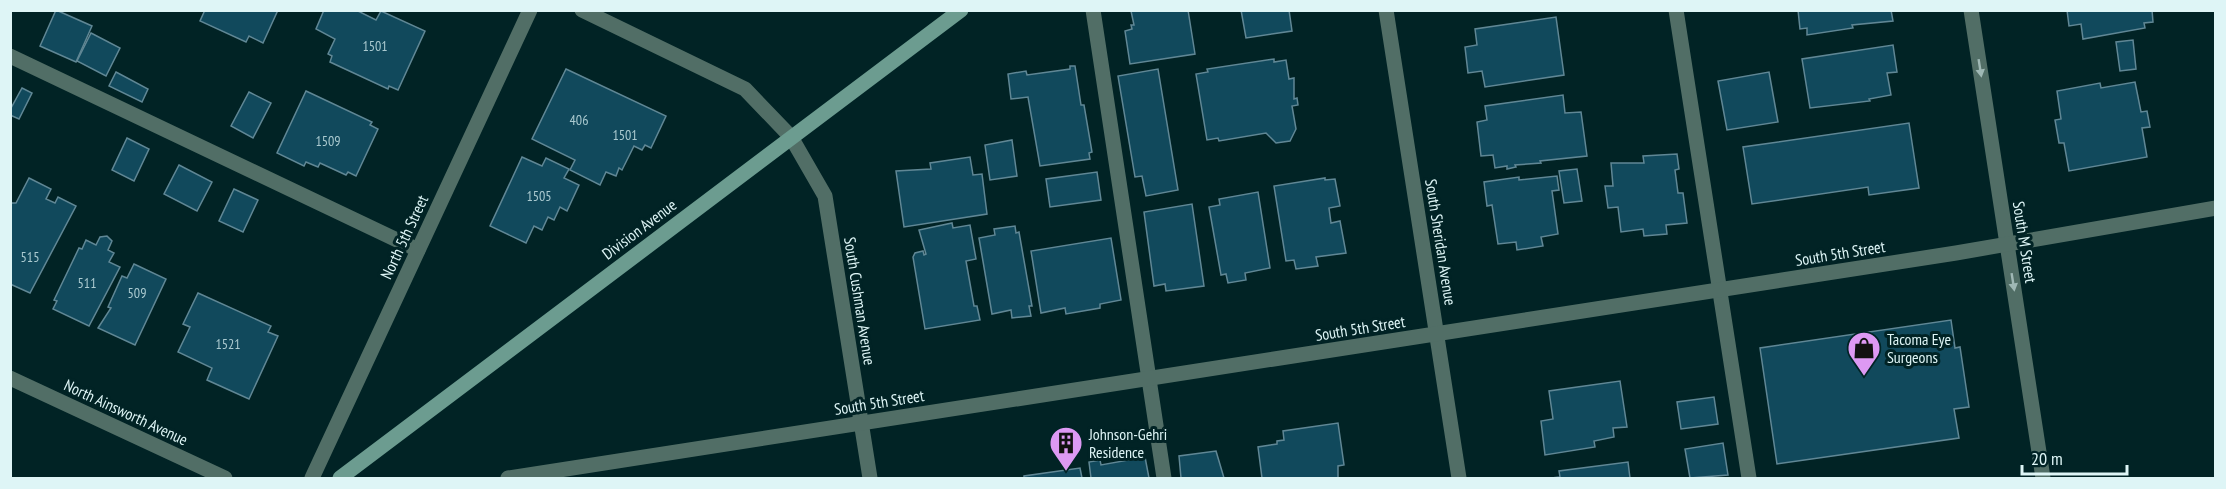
<svg xmlns="http://www.w3.org/2000/svg" width="2226" height="489" viewBox="0 0 2226 489" font-family="'PT Sans Narrow',sans-serif">
<rect width="100%" height="100%" fill="#012325"/>
<g fill="#11495c" stroke="#608795" stroke-width="1.5">
<path d="M56,10L92,26L76,62L40,46Z"/>
<path d="M205,10H278L263,43L249,36L246,42L200,21Z"/>
<path d="M324,10H356L376,20L381,11L425,31L398,90L389,86L388,89L330,62L332,56L328,54L335,39L316,29Z"/>
<path d="M1188,10L1195,54L1130,64L1125,31L1132,29L1131,25H1134L1131,11Z"/>
<path d="M1241,10H1289L1292,31L1246,38Z"/>
<path d="M1798,10H1891L1893,21L1852,25L1853,28L1807,35V28L1800,29Z"/>
<path d="M2067,10H2152L2153,22L2144,23L2145,28L2083,39L2081,24L2069,26Z"/>
<path d="M1556,17L1564,75L1485,87L1482,71L1468,73L1465,47L1477,45L1475,29Z"/>
<path d="M91,33L120,48L106,76L77,61Z"/>
<path d="M2133,40L2136,69L2120,71L2116,42Z"/>
<path d="M1893,45L1897,72L1887,73L1891,95L1869,99L1870,101L1810,108L1802,59Z"/>
<path d="M1274,59V62L1286,60L1289,79L1294,78V99L1297,98L1298,105L1292,106L1296,129L1290,141L1276,143L1266,133L1219,141L1218,138L1207,140L1196,74L1208,72L1207,69Z"/>
<path d="M1070,66H1075L1081,105H1084L1092,152L1089,153L1090,159L1040,166L1028,97L1011,99L1008,74L1026,71L1027,75L1070,69Z"/>
<path d="M566,69L666,116L651,148L645,145L642,150L634,146L622,170L619,168L616,176L606,172L600,185L570,170L575,160L532,139Z"/>
<path d="M1158,69L1178,190L1146,196L1142,176L1135,177L1118,76Z"/>
<path d="M116,72L148,89L142,102L109,86Z"/>
<path d="M1769,72L1778,122L1727,130L1718,81Z"/>
<path d="M2135,82L2141,112L2147,111L2150,127L2142,128L2147,157L2069,171L2064,143H2059L2055,120L2061,119L2057,91L2100,83L2101,88Z"/>
<path d="M22,88L32,93L19,119L10,115V110Z"/>
<path d="M306,91L372,122L370,125L378,129L356,176L348,172L346,175L320,163L318,167L306,162L304,166L277,153Z"/>
<path d="M249,92L271,103L253,138L231,126Z"/>
<path d="M1563,95L1565,113L1581,112L1587,156L1540,161L1541,163L1515,165L1516,167L1507,169V166L1495,168L1493,155L1481,156L1477,122L1487,120L1485,106Z"/>
<path d="M1909,123L1919,188L1869,195L1868,187L1752,204L1743,147Z"/>
<path d="M127,138L149,149L134,181L112,170Z"/>
<path d="M1012,140L1017,176L990,180L985,145Z"/>
<path d="M1677,154L1679,169L1675,170L1678,193H1683L1687,223L1666,225L1667,234L1644,236L1643,229L1621,232L1618,207L1608,208L1605,186H1613L1611,163H1644L1643,156Z"/>
<path d="M522,157L542,166L546,158L569,169L564,178L579,185L567,211L560,207L554,220L548,217L542,230L534,226L526,243L490,226Z"/>
<path d="M970,157L973,175L982,174L987,214L904,227L896,171L931,169L930,163Z"/>
<path d="M179,165L212,182L197,211L164,194Z"/>
<path d="M1577,169L1582,201L1564,203L1559,171Z"/>
<path d="M1097,172L1101,200L1050,207L1046,179Z"/>
<path d="M1557,176L1559,190L1552,191L1558,234L1541,237L1543,246L1517,250L1516,242L1498,244L1492,205L1487,206L1484,182L1519,177V180Z"/>
<path d="M29,178L51,189L46,199L55,203L58,197L76,206L30,293L10,284V203H16Z"/>
<path d="M1325,178V180L1335,179L1340,206L1329,208L1331,223L1340,221L1346,253L1316,257L1318,266L1296,269L1294,260L1286,261L1274,186Z"/>
<path d="M234,189L258,200L243,232L219,221Z"/>
<path d="M1258,192L1270,268L1245,273L1246,280L1228,283L1226,274L1221,275L1209,207L1220,205L1219,199Z"/>
<path d="M1192,204L1204,286L1166,291L1165,284L1154,286L1144,212Z"/>
<path d="M952,223L953,228L970,225L976,259L966,261L974,306H977L980,320L925,329L913,257L915,253L923,251L924,255L926,254L919,230Z"/>
<path d="M1015,226L1016,233L1019,232L1032,306H1029L1031,316L1012,318L1011,310L992,314L979,238L995,235L994,229Z"/>
<path d="M107,236L112,241L108,250L114,253L109,262L120,267L89,326L53,309L57,301L54,300L79,248L82,249L86,240L96,245L100,237Z"/>
<path d="M1111,238L1121,300L1100,304V308L1066,314L1065,308L1041,313L1031,251Z"/>
<path d="M134,264L166,279L135,345L98,328L111,308L108,307L122,276L127,278Z"/>
<path d="M198,293L271,326L268,332L278,336L249,399L207,380L212,368L178,352L190,327L183,324Z"/>
<path d="M1951,320L1955,348L1960,347L1969,407L1954,409L1959,438L1777,464L1760,348Z"/>
<path d="M1620,381L1627,427L1613,428L1614,437L1594,441L1595,447L1545,455L1541,421L1553,419L1549,391Z"/>
<path d="M1714,397L1718,424L1681,429L1677,402Z"/>
<path d="M1338,423L1344,465L1338,466V478H1262L1258,447L1277,444V441L1284,440L1283,431Z"/>
<path d="M1723,443L1728,475L1690,478L1685,449Z"/>
<path d="M1216,451L1224,478H1181L1179,456Z"/>
<path d="M1145,457L1149,478H1091L1089,462L1100,460L1101,465Z"/>
<path d="M1628,462L1630,478H1551L1560,477L1559,471Z"/>
<path d="M1080,468L1082,478H1024V476Z"/>
</g>
<g fill="none" stroke-linecap="round" stroke-linejoin="round">
<g stroke="#516e66" stroke-width="15">
<path d="M1093,10L1164,478"/>
<path d="M1676,10L1749,478"/>
<path d="M10,56L418,250"/>
</g>
<g stroke="#516e66" stroke-width="15">
<path d="M582,10L745,89L791,137L825,196L870,478"/>
<path d="M1386,10L1459,478"/>
<path d="M1971,10L2043,478"/>
<path d="M10,378L225,478"/>
<path d="M312,478L530,10"/>
<path d="M508,478L1956,253L2216,208"/>
</g>
<path stroke="#6c9c90" stroke-width="15" d="M340,478L961,10"/>
</g>
<defs><path id="oneway-solid" d="M-6-.8H1V-3.2L6.5 0L1 3.2V.8H-6Z" transform="scale(1.5)"/></defs>
<g fill="#9fb8b5">
<use href="#oneway-solid" transform="translate(1980 68) rotate(81)"/>
<use href="#oneway-solid" transform="translate(2013 282) rotate(81)"/>
</g>
<defs>
<g id="shop-pin" transform="scale(1.725)"><path d="M0 17L-7.5 6A9.5 9.5 0 1 1 7.5 6Z" fill="#dd99f3" stroke="#012325"/><path d="M-5-2.5h2.3a2.7 3.5 0 0 1 5.4 0H5L5.5 6h-11ZM-1.5-2.5h3a1.5 2.3 0 0 0-3 0Z" fill="#111"/></g>
<g id="building-pin" transform="scale(1.725)"><path d="M0 17L-7.5 6A9.5 9.5 0 1 1 7.5 6Z" fill="#dd99f3" stroke="#012325"/><path d="M-4-6H4V6H1V3H-1V6H-4ZM-2.5-4.3h1.7v1.8h-1.7ZM.8-4.3h1.7v1.8H.8ZM-2.5-1h1.7V.8h-1.7ZM.8-1h1.7V.8H.8Z" fill="#111"/></g>
</defs>
<g fill-rule="evenodd">
<use href="#shop-pin" x="1864" y="348"/>
<use href="#building-pin" x="1066" y="443"/>
</g>
<g text-anchor="middle" dominant-baseline="central" stroke-width="6" stroke-linejoin="round" paint-order="stroke">
<g font-size="14" fill="#abcad0">
<text x="375" y="46">1501</text>
<text x="579" y="120">406</text>
<text x="625" y="135">1501</text>
<text x="328" y="141">1509</text>
<text x="539" y="196">1505</text>
<text x="30" y="257">515</text>
<text x="87" y="283">511</text>
<text x="137" y="293">509</text>
<text x="228" y="344">1521</text>
</g>
<g font-size="16" fill="#def5f6" stroke="#012325">
<text transform="translate(639 229) rotate(-37)">Division Avenue</text>
<text transform="translate(404 237) rotate(-65)">North 5th Street</text>
<text transform="translate(1441 242) rotate(81)">South Sheridan Avenue</text>
<text transform="translate(2025 242) rotate(81)">South M Street</text>
<text transform="translate(1840 253) rotate(-9)">South 5th Street</text>
<text transform="translate(860 301) rotate(81)">South Cushman Avenue</text>
<text transform="translate(1360 328) rotate(-9)">South 5th Street</text>
<text transform="translate(879 402) rotate(-9)">South 5th Street</text>
<text transform="translate(126 412) rotate(25)">North Ainsworth Avenue</text>
</g>
<g font-size="16" fill="#def5f6" stroke="#012325" text-anchor="start">
<text x="1887" y="339">Tacoma Eye<tspan x="1887" dy="18">Surgeons</tspan></text>
<text x="1089" y="434">Johnson-Gehri<tspan x="1089" dy="18">Residence</tspan></text>
</g>
</g>
<rect width="2226" height="489" fill="none" stroke="#def5f6" stroke-width="24"/>
<path d="M2022 465v9h105v-9" fill="none" stroke="#def5f6" stroke-width="3"/>
<text x="2031" y="465" font-size="18" fill="#def5f6" stroke="#012325" stroke-width="4.5" paint-order="stroke">20 m</text>
</svg>
